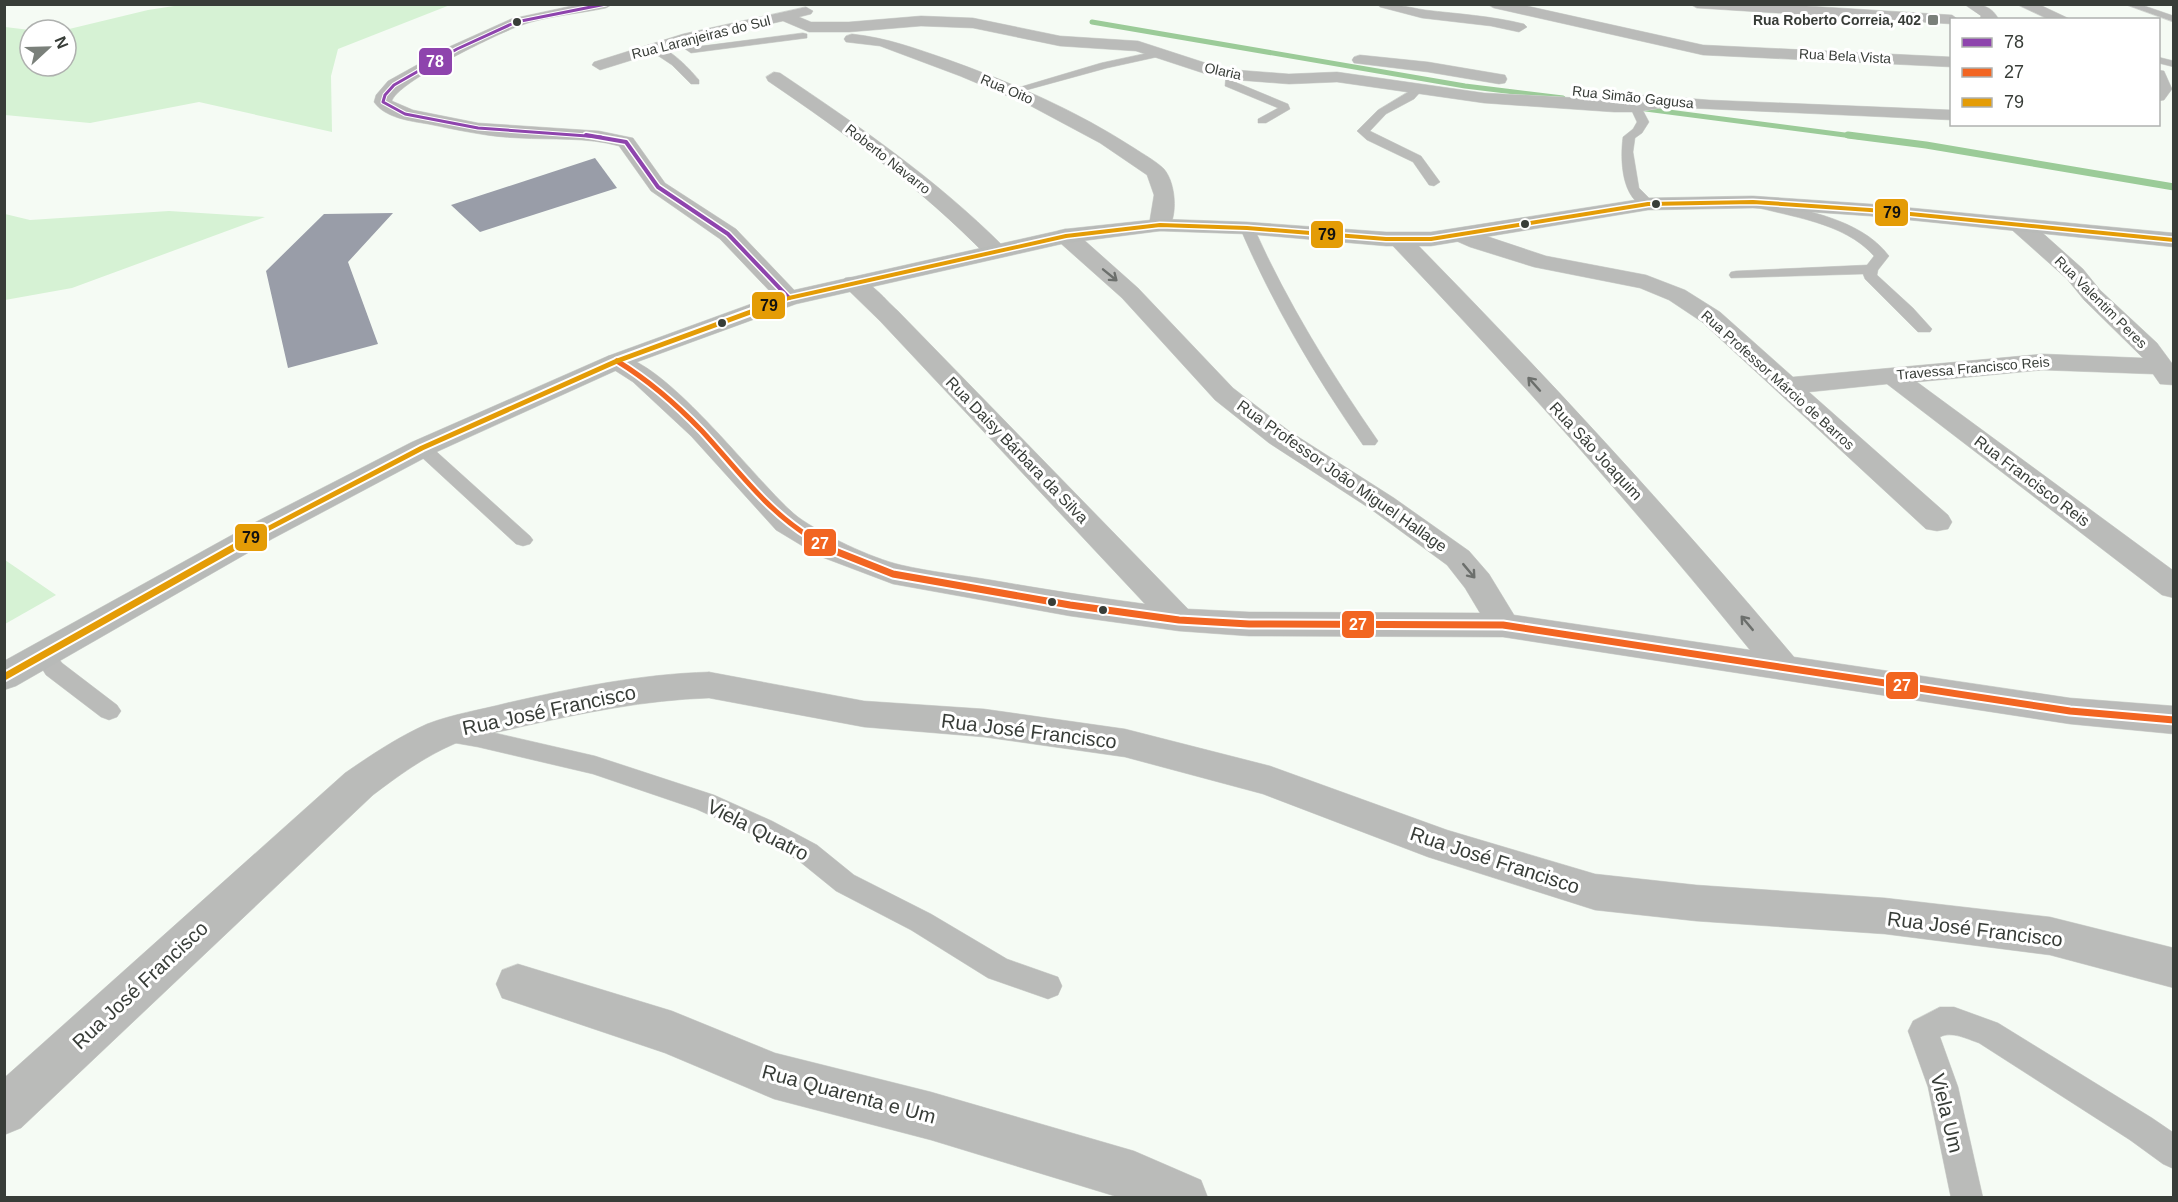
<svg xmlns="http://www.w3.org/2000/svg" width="2178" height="1202" viewBox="0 0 2178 1202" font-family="Helvetica,sans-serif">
<rect width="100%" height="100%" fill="#f5fbf4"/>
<g fill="#d6f2d4">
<path d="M187,4H448L450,5L338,49L331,76L332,132L199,102L90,123L5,115V27L30,30V66H66L65,30L148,10Z"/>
<path d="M169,211L265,217L72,288L5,300V214L30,220Z"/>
<path d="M5,560L56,595L5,624H4Z"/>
</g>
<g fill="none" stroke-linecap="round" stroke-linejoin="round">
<g stroke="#9bcb98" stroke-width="5">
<path d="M1092,22L1465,86L1563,98"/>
<path d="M1638,108L1860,137"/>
</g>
<path stroke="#9bcb98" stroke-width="7" d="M1848,135L1926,145L2174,187"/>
</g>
<g fill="#999da8">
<path d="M595,158L617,188L480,232L451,205Z"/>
<path d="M393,213L348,262L378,344L288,368L266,271L324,214Z"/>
</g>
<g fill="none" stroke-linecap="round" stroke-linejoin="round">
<g stroke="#d4d8d3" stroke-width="1">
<g id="lane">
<path d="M2124,4H2139L2174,16V22Z"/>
<path d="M803,33L807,34V38L691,53L672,40L681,38L693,47Z"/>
<path d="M648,45C666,43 688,67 699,80V84H691L672,65L648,49Z"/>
<path d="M1162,50L1166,51V55L1107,68L1012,94L1007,91L1101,63Z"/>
<path d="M2158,57L2174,61V67L2158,63Z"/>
<path d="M1231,72L1236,75L1235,82L1288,104L1290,109L1266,123H1258V119L1278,108L1225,86L1226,75Z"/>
<path d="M1418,86L1423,89L1414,99L1386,114L1370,131L1421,156L1440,182L1434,186L1429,185L1413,162L1367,140L1357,131L1378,110Z"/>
<path d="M1636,104L1640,105L1649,122L1642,133L1635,138L1633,152L1639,188L1655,204L1648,208C1621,201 1620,159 1623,137L1633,129L1637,122L1630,107Z"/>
<path d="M1753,198C1797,209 1860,217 1889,256L1878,270L1877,275L1913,308L1932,329L1930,332H1918L1865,279L1863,274L1731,278L1729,275L1731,272L1736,271L1867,265L1874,256C1844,222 1790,217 1748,205L1746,202Z"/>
<path d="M1247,224L1254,228C1288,304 1331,373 1378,441L1375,445H1363C1315,376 1273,305 1240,228Z"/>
<path d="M422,443L428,444L530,536L533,540L530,544L523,546L516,544L416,452L413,448L416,444Z"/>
<path d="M45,648L53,651L62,663L117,705L121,711L117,717L109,720L101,717L46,675L34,656L37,651Z"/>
<path d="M446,725L478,729L595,756L714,795L772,821L817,845L854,875L931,914L1007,959L1058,977L1062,986L1058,995L1048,999L988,978L911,930L836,891L799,861L754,835L696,809L593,774L478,747L438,740L434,734L438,728Z"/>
<path d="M1940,1007H1954L1998,1023L2152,1118L2174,1133V1169L2163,1164L2130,1140L1979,1043C1967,1039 1952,1031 1940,1037L1958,1087L1983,1198H1951L1928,1087L1908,1031L1913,1021Z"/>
</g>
</g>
<g stroke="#d4d8d3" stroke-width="1">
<g id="street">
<path d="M581,4H613L606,8C578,14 546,16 519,26C497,34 397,82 392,101L413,110L478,123L599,131L633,138L665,183L736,229L797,293L801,298L797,303L789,305L781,303L720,239L651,191L619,146C587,137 552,140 519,138C488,137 458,130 428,124C410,121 385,118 374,102L376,95L388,81L451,46L511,19Z"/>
<path d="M1378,4C1396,4 1408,7 1425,10C1459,14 1492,16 1524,24L1527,27L1519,32L1491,26L1422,18L1380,7Z"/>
<path d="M1487,4H1518L1703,45L1952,57V67L1703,55L1494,8Z"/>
<path d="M1690,4H1776L1952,15L1959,20H1952V24L1697,8Z"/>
<path d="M1964,4C1978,4 1990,4 1998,18L1979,20L1981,16Z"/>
<path d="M2016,4H2038L2072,20H2050Z"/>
<path d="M806,7L813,11L811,14L799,17L811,22H849L921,16L973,18L1060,36L1138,41L1218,67L1237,70L1289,74L1337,72L1484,93L1637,101L1639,96L1645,95L1709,100L1952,110V120L1667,107L1636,112H1614L1484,103L1337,82L1289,84L1237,80L1209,75L1136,51L1060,46L973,28L921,26L849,32H809L783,21L693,41L600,70L592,65L594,62L683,34Z"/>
<path d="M852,34C888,38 914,48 949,60C1013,83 1077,111 1134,148C1143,154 1156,161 1164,169C1176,183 1178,215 1168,230L1160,231L1152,230L1149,225L1154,195L1147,175L1100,143L1029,105L960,76L880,46L846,42L844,39L846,36Z"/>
<path d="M1360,55L1428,62L1499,74L1505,75L1507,79L1505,83L1499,84L1428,72L1354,63L1352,60L1354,57Z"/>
<path d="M2158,70L2164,71L2172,89L2164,100L2158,101Z"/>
<path d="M774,72L780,73C859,126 936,179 1003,246L1006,251L1003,256L995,258L987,256C921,188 846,134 768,81L766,77Z"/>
<path d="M2020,219L2028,220L2083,269L2100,290L2157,343L2174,366V385L2160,384L2153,374L2043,370L1917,382L2174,571V598L2162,595L1887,384L1809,392L1948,515L1952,522L1948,529L1937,531L1926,529L1702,322L1669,300L1640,288L1534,267L1470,247L1454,240L1451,235L1454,230L1462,228L1546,256L1646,275L1685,290L1720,312L1793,377L2043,354L2143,358L2084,300L2067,279L2012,230L2009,225L2012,220Z"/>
<path d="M1066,229L1074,231L1138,288L1233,388L1289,431L1394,498L1469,551L1489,574L1514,615L1750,650C1637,510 1516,375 1392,245L1389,240L1392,235L1400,233L1408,235C1542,371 1671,511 1794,657L2070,698L2174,706V734L2070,724L1503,637L1249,636L1179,631L1070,616L893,584L819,556L776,530L691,436L633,382L608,366L604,361L608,356C656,344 759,487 798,517C823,535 871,558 901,565C931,572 961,575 991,580C1042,589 1093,597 1145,604L880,321L841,283L845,278C866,273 883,298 898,311L1188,609L1249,612L1480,613L1465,588L1447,565L1372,510L1269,443L1215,400L1122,298L1058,241L1055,236L1058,231Z"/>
<path d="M709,672L864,701L984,709L1125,729L1270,766L1447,830L1595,874L1696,885L1885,898L2050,917L2174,948V988L2050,955L1885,934L1696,921L1595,910L1428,857L1263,794L1125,757L984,737L864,727L709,698C645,700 583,713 520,727C498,733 474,735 454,744C424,757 398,776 373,795L21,1128L4,1135V1078L345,773C371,755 398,737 427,724C453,714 480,710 507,703C573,688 640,674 709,672Z"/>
<path d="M518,964L672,1011L775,1053L931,1092L1134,1151L1201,1180L1208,1198H1121L931,1140L774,1099L665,1053L502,998L496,984L502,970Z"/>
</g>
</g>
<g stroke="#d4d8d3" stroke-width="1">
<path id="secondary" d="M1753,196L1870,204L2174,233V247L1870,216L1753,208L1648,210L1431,246H1386L1247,234L1160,231L1066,243L796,304L626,366L432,454L272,539L16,686L4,690V661L250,525L412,442L608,356L781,293L1066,229L1160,219L1247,222L1386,232H1431L1648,198Z"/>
</g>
<use href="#lane" fill="#babbb9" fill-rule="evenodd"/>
<use href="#street" fill="#babbb9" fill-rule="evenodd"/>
<use href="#secondary" fill="#b8bab8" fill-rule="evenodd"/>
<g stroke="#fff" stroke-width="5">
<path id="bus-1-far1" d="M601,137L478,128L405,114L383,102L385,95L394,85L457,49L516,22L606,4"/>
</g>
<g stroke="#fff" stroke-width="7">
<path id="bus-1" d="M586,135L626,142L658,187L728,234L789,298"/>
</g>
<g stroke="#fff" stroke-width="9">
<path id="bus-2-far1" d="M617,361C648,380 677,405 702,431C737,469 766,510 810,537"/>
</g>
<g stroke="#fff" stroke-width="11">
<path id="bus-2" d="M808,536L830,549L893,574L1070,605L1179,620L1249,624L1503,625L2070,711L2174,720"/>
</g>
<g stroke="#fff" stroke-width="7">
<path id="bus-3-far2" d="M752,312L789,298L1066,236L1160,225L1247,228L1386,239H1431L1648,204L1753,202L1870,210L2174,240"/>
</g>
<g stroke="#fff" stroke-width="9">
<path id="bus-3-far1" d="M252,537L422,448L617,361L756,310"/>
</g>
<g stroke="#fff" stroke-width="11">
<path id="bus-3" d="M4,677L254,536"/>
</g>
<use href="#bus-1-far1" stroke="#8e44ad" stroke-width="3"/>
<use href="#bus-1" stroke="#8e44ad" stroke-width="4"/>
<use href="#bus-2-far1" stroke="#f26522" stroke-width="5"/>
<use href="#bus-2" stroke="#f26522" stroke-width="7"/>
<use href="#bus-3-far2" stroke="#e49c06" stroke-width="4"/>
<use href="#bus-3-far1" stroke="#e49c06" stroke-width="5"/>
<use href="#bus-3" stroke="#e49c06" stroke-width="7"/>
</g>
<defs><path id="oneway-shaft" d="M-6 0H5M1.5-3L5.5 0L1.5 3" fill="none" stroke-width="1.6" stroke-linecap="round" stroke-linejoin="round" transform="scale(1.5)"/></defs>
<g stroke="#6c6f6c">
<use href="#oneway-shaft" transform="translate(1110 275) rotate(39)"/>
<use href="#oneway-shaft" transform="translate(1534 384) rotate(-132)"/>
<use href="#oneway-shaft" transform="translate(1469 571) rotate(50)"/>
<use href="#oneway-shaft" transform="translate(1747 623) rotate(-130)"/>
</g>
<rect fill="#7a807a" stroke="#fff" stroke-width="2" x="1927" y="14" width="12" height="12" rx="3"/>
<g fill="#383d38" stroke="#fff" stroke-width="2">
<circle cx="517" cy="22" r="5"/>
<circle cx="1656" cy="204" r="5"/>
<circle cx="1525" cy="224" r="5"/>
<circle cx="722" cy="323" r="5"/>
<circle cx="1052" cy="602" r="5"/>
<circle cx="1103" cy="610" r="5"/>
</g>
<g text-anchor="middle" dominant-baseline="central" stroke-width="6" stroke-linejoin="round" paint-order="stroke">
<g font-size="14" font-weight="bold" fill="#383d38" stroke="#fff" text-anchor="end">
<text x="1921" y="20">Rua Roberto Correia, 402</text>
</g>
<g font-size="14" fill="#383d38" stroke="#fff">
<text transform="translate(701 37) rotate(-14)">Rua Laranjeiras do Sul</text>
<text transform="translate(1845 56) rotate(3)">Rua Bela Vista</text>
<text transform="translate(1223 71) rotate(12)">Olaria</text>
<text transform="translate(1007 89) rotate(23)">Rua Oito</text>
<text transform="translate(1633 97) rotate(6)">Rua Simão Gagusa</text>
<text transform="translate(888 159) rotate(38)">Roberto Navarro</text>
<text transform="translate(2101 302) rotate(45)">Rua Valentim Peres</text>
<text transform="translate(1973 368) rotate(-5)">Travessa Francisco Reis</text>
<text transform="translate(1778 380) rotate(42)">Rua Professor Márcio de Barros</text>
</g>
<g font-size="16" fill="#383d38" stroke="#fff">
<text transform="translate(1017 450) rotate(46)">Rua Daisy Bárbara da Silva</text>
<text transform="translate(1596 451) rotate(47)">Rua São Joaquim</text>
<text transform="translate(1342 476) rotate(35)">Rua Professor João Miguel Hallage</text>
<text transform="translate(2032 481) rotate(37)">Rua Francisco Reis</text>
</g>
<g font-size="20" fill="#383d38" stroke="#fff">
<text transform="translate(549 710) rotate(-12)">Rua José Francisco</text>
<text transform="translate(1029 731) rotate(7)">Rua José Francisco</text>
<text transform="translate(758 830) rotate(27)">Viela Quatro</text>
<text transform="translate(1495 860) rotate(18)">Rua José Francisco</text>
<text transform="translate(1975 929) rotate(7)">Rua José Francisco</text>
<text transform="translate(140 985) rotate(-43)">Rua José Francisco</text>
<text transform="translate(849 1094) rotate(15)">Rua Quarenta e Um</text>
<text transform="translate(1947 1113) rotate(76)">Viela Um</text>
</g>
</g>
<g stroke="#fff" stroke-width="2">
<rect x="418" y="47" width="35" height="29" rx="6" fill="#8e44ad"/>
<rect x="1874" y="198" width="35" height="29" rx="6" fill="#e49c06"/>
<rect x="1310" y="220" width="34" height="29" rx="6" fill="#e49c06"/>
<rect x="751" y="291" width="35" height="29" rx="6" fill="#e49c06"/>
<rect x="234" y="523" width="34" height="29" rx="6" fill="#e49c06"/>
<rect x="803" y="528" width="34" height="29" rx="6" fill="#f26522"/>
<rect x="1341" y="610" width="34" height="29" rx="6" fill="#f26522"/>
<rect x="1885" y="671" width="34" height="29" rx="6" fill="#f26522"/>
</g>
<g font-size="16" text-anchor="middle" font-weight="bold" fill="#fff">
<text x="435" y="67">78</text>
<text x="820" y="549">27</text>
<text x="1358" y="630">27</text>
<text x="1902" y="691">27</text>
</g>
<g font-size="16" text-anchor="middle" font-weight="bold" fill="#111">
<text x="1892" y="218">79</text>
<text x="1327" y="240">79</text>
<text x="769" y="311">79</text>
<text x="251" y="543">79</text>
</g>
<rect width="2178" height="1202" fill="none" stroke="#383d38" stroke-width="12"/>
<rect x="1950" y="18" width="210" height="108" fill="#ffffff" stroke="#afb1af" stroke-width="1.5"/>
<rect x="1962" y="38" width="30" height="9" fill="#8e44ad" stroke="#afb1af" stroke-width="1.5"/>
<text x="2004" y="48" font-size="18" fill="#383d38">78</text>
<rect x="1962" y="68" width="30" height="9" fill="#f26522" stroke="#afb1af" stroke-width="1.5"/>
<text x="2004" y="78" font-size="18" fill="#383d38">27</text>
<rect x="1962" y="98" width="30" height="9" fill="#e49c06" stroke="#afb1af" stroke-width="1.5"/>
<text x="2004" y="108" font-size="18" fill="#383d38">79</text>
<g transform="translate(48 48) rotate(68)"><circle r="28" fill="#ffffff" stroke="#afb1af" stroke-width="1.5"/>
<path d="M0-4.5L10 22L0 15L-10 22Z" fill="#7a807a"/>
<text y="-9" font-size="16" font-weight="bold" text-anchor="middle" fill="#383d38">N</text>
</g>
</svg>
